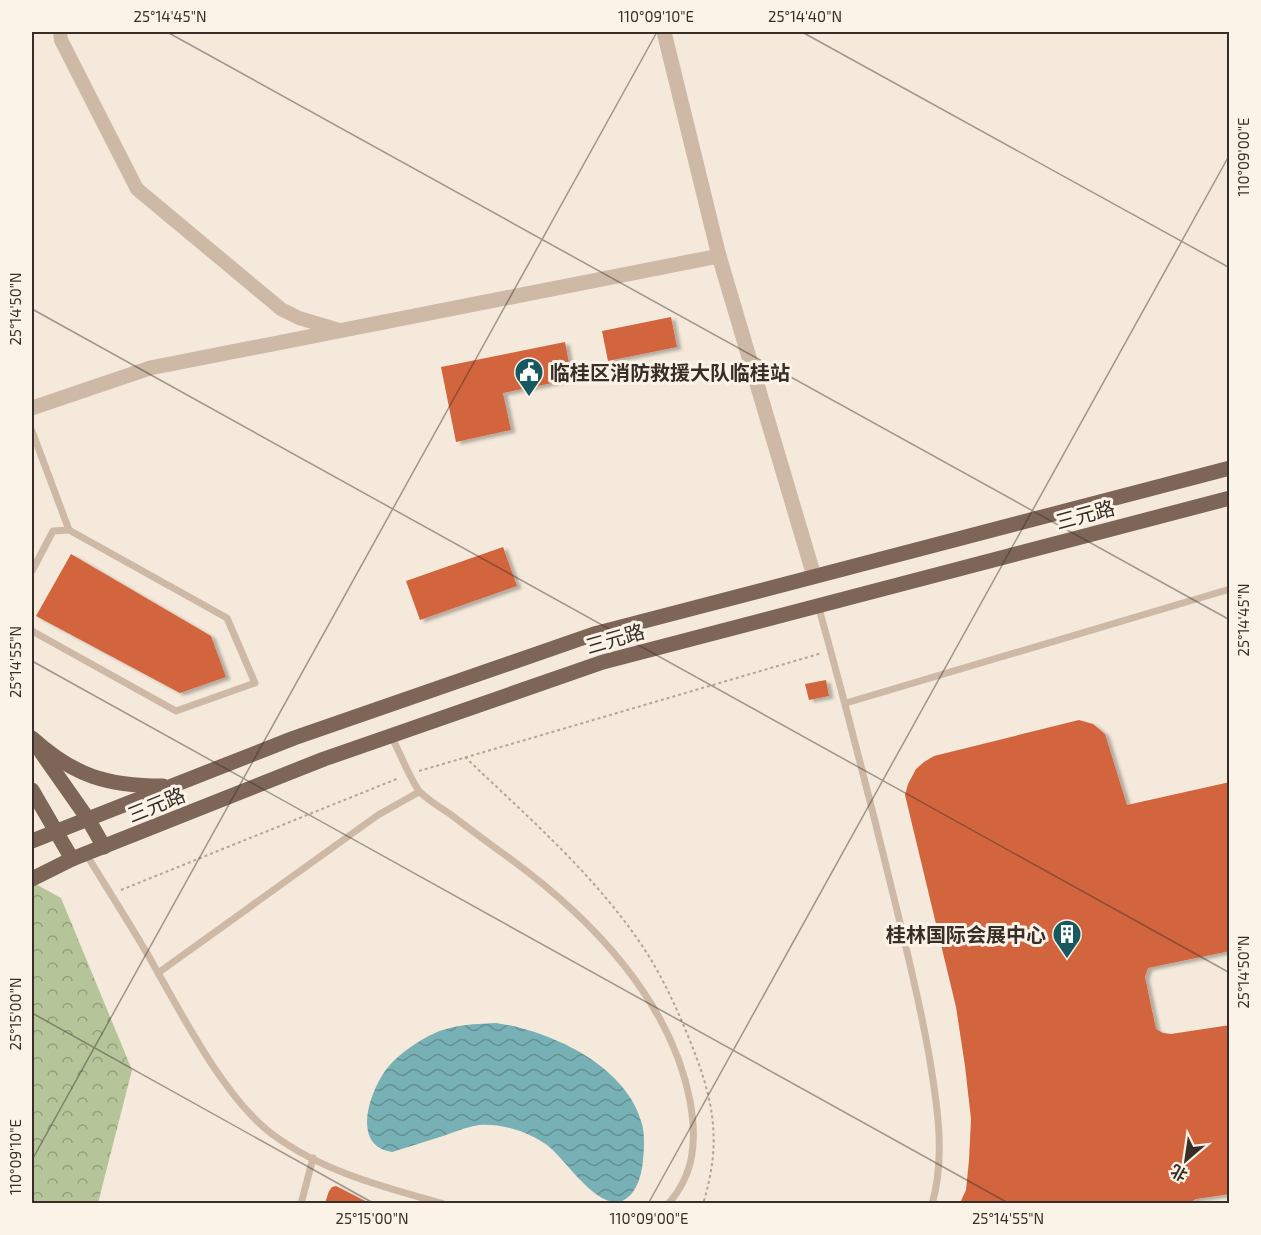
<svg xmlns="http://www.w3.org/2000/svg" width="1261" height="1235" viewBox="0 0 1261 1235" font-family="'Exo 2','Noto Sans SC',sans-serif">
<defs>
<pattern id="park-crowns" width="20" height="18" patternUnits="userSpaceOnUse" patternTransform="scale(1.5)"><rect width="20" height="18" fill="#b5c599"/><path d="M2 6a3 3 0 1 1 6 0M12 15a3 3 0 1 1 6 0" fill="none" stroke="#94a07d"/></pattern>
<pattern id="water-waves" width="16" height="10" patternUnits="userSpaceOnUse" patternTransform="scale(1.5)"><rect width="16" height="10" fill="#77b0b5"/><path d="M0 5q4-4 8 0t8 0" fill="none" stroke="#639093"/></pattern>
<filter id="shadow"><feDropShadow dx="4.5" dy="2.5" stdDeviation="1.5" flood-color="#0004"/></filter>
</defs>
<rect width="100%" height="100%" fill="#f4e9db"/>
<path fill="url(#park-crowns)" d="M32,882L61,898L132,1070L98,1203H32Z"/>
<path fill="url(#water-waves)" d="M496,1023C551,1031 627,1066 642,1124C645,1135 644,1149 643,1160C642,1174 637,1193 624,1200C598,1213 566,1159 547,1145C529,1132 502,1123 479,1125C466,1127 452,1133 440,1137C424,1142 408,1147 392,1152C349,1146 371,1087 389,1066C398,1055 413,1045 425,1038C447,1025 472,1024 496,1023Z"/>
<g fill="#d2653c" filter="url(#shadow)">
<path d="M671,317L677,347L608,361L602,331Z"/>
<path d="M565,342L572,379L503,393L511,430L456,442L441,367Z"/>
<path d="M503,547L517,586L420,620L406,581Z"/>
<path d="M71,554L211,636L226,677L180,693L36,616Z"/>
<path d="M826,680L829,696L809,700L805,684Z"/>
<path d="M1079,720L1093,724L1105,734L1127,805L1230,782V951L1148,968L1145,977L1156,1029L1163,1033L1171,1034L1230,1025V1194L1196,1199L1189,1203H960L966,1190L969,1160L971,1119L965,1066L956,1007L905,795L908,784L916,769L924,762L934,756Z"/>
<path d="M336,1186L369,1203H325L329,1191L332,1187Z"/>
</g>
<g fill="none" stroke-linecap="round" stroke-linejoin="round">
<g stroke="#baa390" stroke-width="2" stroke-dasharray="3 3" stroke-linecap="butt">
<path d="M465,757C531,820 602,881 650,958C665,983 677,1009 688,1036C713,1097 723,1139 703,1204"/>
<path d="M419,771L822,653"/>
<path d="M121,890L399,778"/>
</g>
<g stroke="#ceb9a6" stroke-width="7">
<path d="M32,431L69,530L53,531L32,571"/>
<path d="M818,605C844,698 868,792 891,886C905,942 919,998 929,1055C937,1103 946,1156 932,1204"/>
<path d="M32,631L176,711L255,683L227,618L69,530"/>
<path d="M846,703L1230,589"/>
<path d="M391,736C398,748 412,784 420,792C429,801 440,807 450,814C471,830 491,845 512,860C592,919 671,1001 690,1101C697,1139 695,1174 668,1204"/>
<path d="M86,854C107,888 128,921 148,955C179,1009 223,1097 272,1134C323,1172 384,1187 444,1204"/>
<path d="M158,973L378,815L419,792"/>
<path d="M301,1204L313,1158"/>
</g>
<path stroke="#ceb9a6" stroke-width="14" d="M60,32L61,40L137,189L281,309L299,318L339,330"/>
<g stroke="#ceb9a6" stroke-width="15">
<path d="M664,32L719,256L814,576"/>
<path d="M32,408L150,368L719,256"/>
</g>
<g stroke="#7d6557" stroke-width="15">
<path d="M32,738C74,776 107,786 163,786"/>
<path d="M41,752L88,819L104,847"/>
<path d="M32,790L72,859"/>
<path d="M32,841L294,738L594,634L1230,468"/>
<path d="M32,879L72,859L324,759L603,662L1230,498"/>
</g>
</g>
<path fill="none" stroke="#392e27" stroke-width="1.5" stroke-opacity="0.45" d="M167,32L1230,620M802,32L1230,268M32,309L1230,973M32,661L1010,1204M32,1013L375,1204M32,1160L657,32M648,1204L1230,154"/>
<defs>
<g id="civic-pin" transform="scale(1.5)"><path d="M0 17L-7.5 6A9.5 9.5 0 1 1 7.5 6Z" fill="#18585f" stroke="#fbf3e8"/><path d="M-.6-6.5H3V-4.5H.6V-3L4-1V1h2V6H-6V1h2V-1L-.6-3ZM-1.2 2.5V6h2.4V2.5Z" fill="#fff"/></g>
<g id="building-pin" transform="scale(1.5)"><path d="M0 17L-7.5 6A9.5 9.5 0 1 1 7.5 6Z" fill="#18585f" stroke="#fbf3e8"/><path d="M-4-6H4V6H1V3H-1V6H-4ZM-2.5-4.3h1.7v1.8h-1.7ZM.8-4.3h1.7v1.8H.8ZM-2.5-1h1.7V.8h-1.7ZM.8-1h1.7V.8H.8Z" fill="#fff"/></g>
</defs>
<g fill-rule="evenodd">
<use href="#civic-pin" x="529" y="372"/>
<use href="#building-pin" x="1067" y="934"/>
</g>
<g text-anchor="middle" dominant-baseline="central" stroke-width="6" stroke-linejoin="round" paint-order="stroke">
<g font-size="20" font-weight="bold" fill="#392e27" stroke="#fbf3e8" text-anchor="start">
<text x="550" y="372">临桂区消防救援大队临桂站</text>
<text x="1046" y="934" text-anchor="end">桂林国际会展中心</text>
</g>
<g font-size="20" fill="#392e27" stroke="#fbf3e8">
<text transform="translate(1085 514) rotate(-15)">三元路</text>
<text transform="translate(615 638) rotate(-16)">三元路</text>
<text transform="translate(156 804) rotate(-22)">三元路</text>
</g>
</g>
<rect width="1261" height="1235" fill="none" stroke="#fbf3e8" stroke-width="66"/>
<g transform="translate(1186 1160) rotate(209)" stroke="#fbf3e8" stroke-width="4.5" paint-order="stroke">
<path d="M0-4.5L10 22L0 15L-10 22Z" fill="#392e27"/>
<text y="-9" font-size="16" font-weight="bold" text-anchor="middle" fill="#392e27">北</text>
</g>
<rect x="33" y="33" width="1195" height="1169" fill="none" stroke="#392e27" stroke-width="2"/>
<g font-size="15" text-anchor="middle" fill="#392e27">
<text x="170" y="22">25°14'45"N</text>
<text x="656" y="22">110°09'10"E</text>
<text x="805" y="22">25°14'40"N</text>
<text transform="translate(1244 157) rotate(-90)" y="5">110°09'00"E</text>
<text transform="translate(16 309) rotate(-90)" y="5">25°14'50"N</text>
<text transform="translate(1244 620) rotate(-90)" y="5">25°14'45"N</text>
<text transform="translate(16 662) rotate(-90)" y="5">25°14'55"N</text>
<text transform="translate(1244 972) rotate(-90)" y="5">25°14'50"N</text>
<text transform="translate(16 1014) rotate(-90)" y="5">25°15'00"N</text>
<text transform="translate(16 1157) rotate(-90)" y="5">110°09'10"E</text>
<text x="372" y="1224">25°15'00"N</text>
<text x="649" y="1224">110°09'00"E</text>
<text x="1008" y="1224">25°14'55"N</text>
</g>
</svg>
